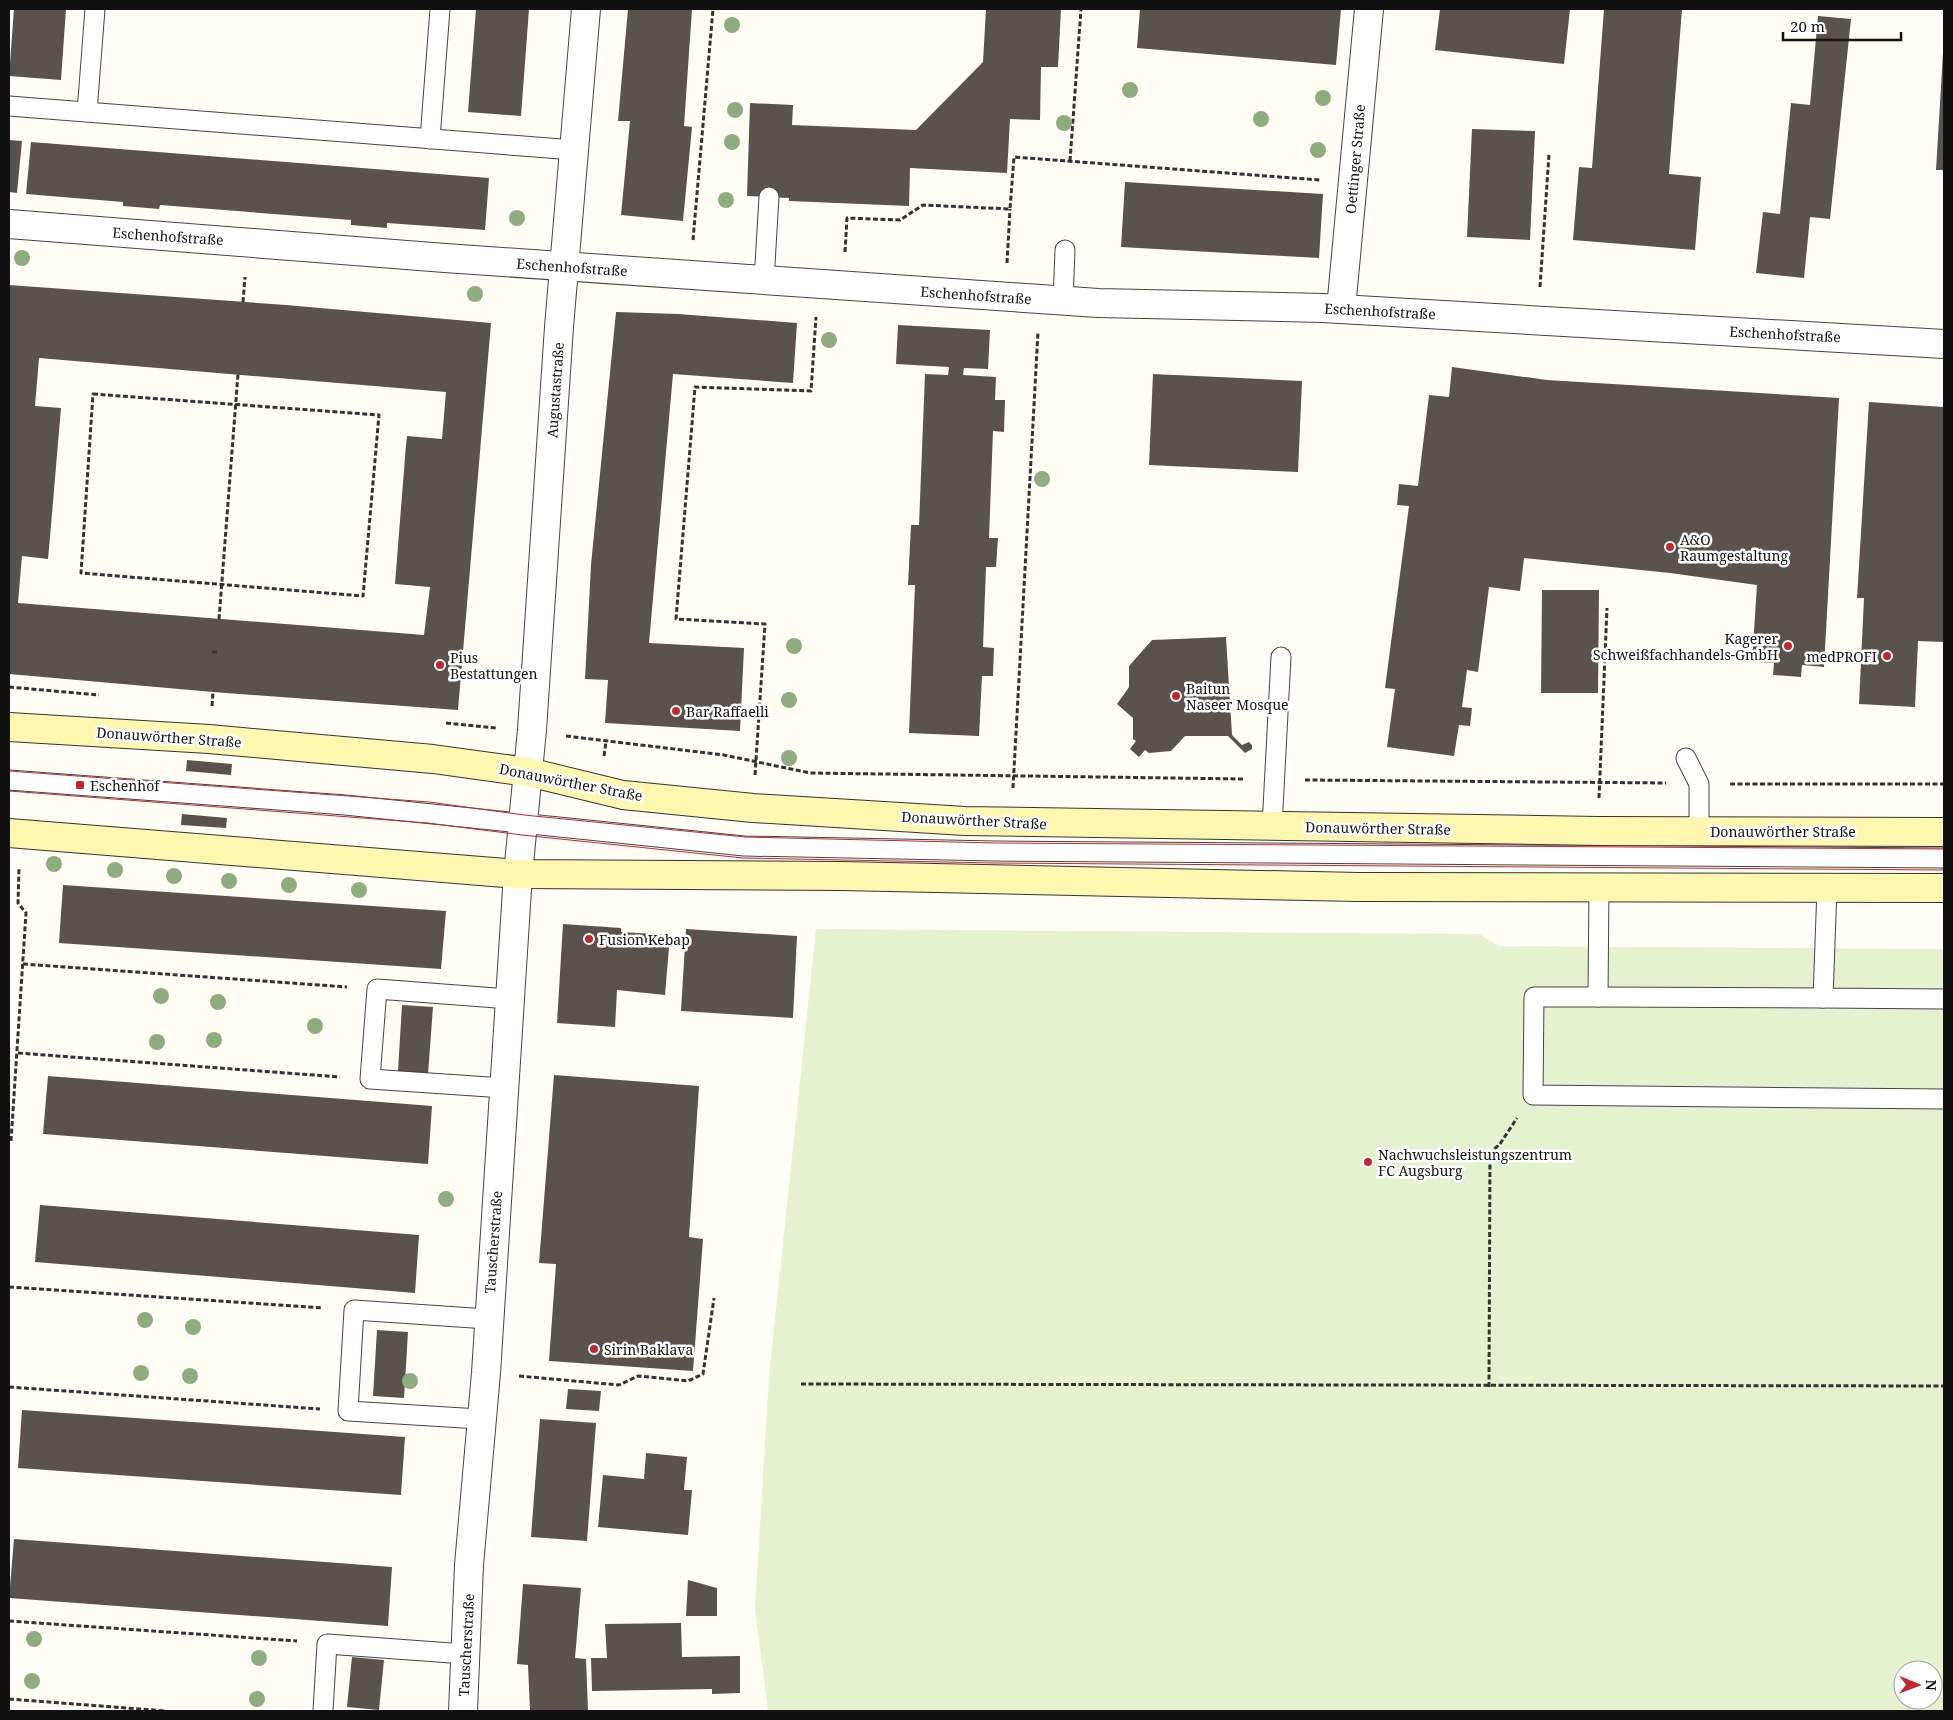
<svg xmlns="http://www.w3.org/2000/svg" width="1953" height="1720" viewBox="0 0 1953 1720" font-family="'Noto Serif',serif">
<rect width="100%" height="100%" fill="#fffdf5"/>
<path fill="#e6f2cf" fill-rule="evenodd" d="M816,929L1479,934L1499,946L1944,949V1711H768L755,1609L769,1376ZM1903,1670H1933V1700H1903Z"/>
<g fill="#5a524d" fill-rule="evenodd">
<path d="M14,9H66L61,80L9,76Z"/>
<path d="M476,9H529L521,116L468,112Z"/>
<path d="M628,9H692L684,126L692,127L683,221L621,215L630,121H618Z"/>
<path d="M986,9H1061L1058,67H1041L1040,120L1010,119L1007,173L910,168L909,206L789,201V198L747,196L750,103L793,105L792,125L916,130L983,62Z"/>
<path d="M1140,9H1341L1336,65L1137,48Z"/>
<path d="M1440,9H1570L1564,64L1435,50Z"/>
<path d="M1604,9H1682L1669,174L1701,177L1695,250L1573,240L1579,167L1592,168Z"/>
<path d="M1818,16L1851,19L1830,219L1810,217L1804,278L1756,273L1763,212L1780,214L1791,103L1810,105Z"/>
<path d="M1943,53H1944V170H1936Z"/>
<path d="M1472,129L1535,131L1530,240L1467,237Z"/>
<path d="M9,140L22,141L17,193L9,192Z"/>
<path d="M31,142L489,178L485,230L387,223V228L351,225V220L160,205L159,209L123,206V202L26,194Z"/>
<path d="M1125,182L1323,194L1319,258L1121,247Z"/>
<path d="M9,285L286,305L491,323L458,710L213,692L9,674ZM39,358L446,392L442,439L407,436L406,445L395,584L430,587L424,635L18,603L22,556L48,559L50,537L61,408L35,406Z"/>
<path d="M616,312L678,314L797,323L793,383L673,374L649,643L744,648L740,731L605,723L608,680L585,679L591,565Z"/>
<path d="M898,325L990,330L988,369L964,368L963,375L996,377L995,400H1005L1004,432L993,431L989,538H998L996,567H986L983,647L994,648L993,676H982L979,736L909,733L915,585H908L911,525H919L925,374L948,375L949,367L896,364Z"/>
<path d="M1452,367L1547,380L1839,398L1824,667L1802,665L1801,677L1773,675L1774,663L1752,662L1757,585L1670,573L1524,558L1520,591L1489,587L1478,672L1467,670L1462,707L1472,708L1470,726L1459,725L1454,756L1387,747L1395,689L1385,688L1409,506L1397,505L1399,484L1418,486L1429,395L1449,397Z"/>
<path d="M1153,374L1302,381L1298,472L1149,465Z"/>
<path d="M1869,402L1944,407V642L1918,641L1915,707L1859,704L1864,598H1857Z"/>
<path d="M1542,590H1599L1598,693H1541Z"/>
<path d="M1226,637L1232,735L1242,745L1249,742L1252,745V749L1245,753L1228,736H1185L1171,751L1149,753L1145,750L1139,757L1130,749L1136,741L1133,739V718L1117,704L1129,687V666L1152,640Z"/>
<path d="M187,760L232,764L231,775L186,771Z"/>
<path d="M182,814L227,818L226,828L181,825Z"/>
<path d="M63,885L446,911L441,969L59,943Z"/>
<path d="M563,924L621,928V932L670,935L665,995L617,990L615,1027L557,1023Z"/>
<path d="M686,929L797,936L793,1018L681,1011Z"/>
<path d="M402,1005L433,1007L428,1074L398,1071Z"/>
<path d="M554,1075L699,1086L689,1237L703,1239L693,1371L549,1361L556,1264L539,1263Z"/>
<path d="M48,1076L432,1106L428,1164L43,1134Z"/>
<path d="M40,1205L419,1235L415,1293L35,1262Z"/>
<path d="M377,1330L408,1332L404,1398L373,1396Z"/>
<path d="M568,1389L601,1391L599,1411L566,1409Z"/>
<path d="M22,1410L405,1437L401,1495L18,1468Z"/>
<path d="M540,1419L596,1423L587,1541L531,1537Z"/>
<path d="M646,1453L687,1457L684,1490H692L688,1535L598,1527L603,1475L644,1479Z"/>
<path d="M14,1539L392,1567L388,1626L9,1598Z"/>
<path d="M688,1580L717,1588V1616H686Z"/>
<path d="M523,1584L581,1588L575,1658L586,1659L588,1711H530L528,1665L517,1664Z"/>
<path d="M681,1623L682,1657L740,1656V1693L712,1694V1689L592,1691L591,1658H607L605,1624Z"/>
<path d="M352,1657L384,1660L379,1710L347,1707Z"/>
</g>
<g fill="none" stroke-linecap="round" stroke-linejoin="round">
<g stroke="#444" stroke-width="21">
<g id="lane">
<path d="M9,106L574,150"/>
<path d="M87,112L95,9"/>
<path d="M430,139L440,9"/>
<path d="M764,281L769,197"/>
<path d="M1063,301L1065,250"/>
<path d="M1686,758L1699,784V831"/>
<path d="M9,780L345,805L744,846L996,851L1944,858"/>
<path d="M1272,827L1281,657"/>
<path d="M1599,887L1598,997H1534L1533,1095L1944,1099"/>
<path d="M1827,888L1823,998L1944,999"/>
<path d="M1598,997L1823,998"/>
<path d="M504,1088L370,1079L377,989L510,999"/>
<path d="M480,1419L348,1411L354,1310L488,1319"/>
<path d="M323,1711L327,1644L465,1654"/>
</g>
</g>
<g stroke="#444" stroke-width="30">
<g id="street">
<path d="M9,224L445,258L1098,303L1323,308L1944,344"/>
<path d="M1341,309L1369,9"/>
<path d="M463,1711L469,1565L486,1373L518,874L532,730L559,327L586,9"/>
</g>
</g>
<g stroke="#333" stroke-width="30">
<g id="secondary">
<path d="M9,727L209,739L433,759L528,772L623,795L753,808L965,821L1599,831L1944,832"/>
<path d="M9,833L518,874L841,876L1358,887L1944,888"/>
</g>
</g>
<g stroke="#333" stroke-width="3" stroke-dasharray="5 2.5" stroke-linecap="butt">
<path d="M1070,161L1081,9"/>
<path d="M693,240L713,9"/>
<path d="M845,252L847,218L900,220L923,205L1010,209L1014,157L1320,180"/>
<path d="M1007,263L1010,209"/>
<path d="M1540,287L1549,154"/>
<path d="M243,302L245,277"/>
<path d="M93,394L379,415L363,596L81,573Z"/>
<path d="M219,619L238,374"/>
<path d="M212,652H219"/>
<path d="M9,687L99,695"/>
<path d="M212,706L213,692"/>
<path d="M446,723L497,728"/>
<path d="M566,736L724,755L810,773L1244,779"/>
<path d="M604,756L606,742"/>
<path d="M755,775L765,624L676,619L695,387L811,391L816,317"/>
<path d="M1305,780L1666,783"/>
<path d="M1730,784H1944"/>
<path d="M1013,788L1038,332"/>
<path d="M1599,798L1607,608"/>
<path d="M23,964L347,987"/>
<path d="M18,1053L340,1077"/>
<path d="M11,1141L26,913L18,903L19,869"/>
<path d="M9,1287L323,1308"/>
<path d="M519,1376L619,1385L638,1376L688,1381L703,1374L714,1298"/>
<path d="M801,1384L1944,1386"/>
<path d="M9,1387L320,1409"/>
<path d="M1489,1387L1490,1153L1500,1144L1517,1118"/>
<path d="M9,1621L297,1641"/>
<path d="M9,1699L166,1711"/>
</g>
<use href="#lane" stroke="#fff" stroke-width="19"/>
<use href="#street" stroke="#fff" stroke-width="28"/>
<use href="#secondary" stroke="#fff6b0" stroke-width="28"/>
<g stroke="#c4262e" stroke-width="1">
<path d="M9,771L429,802L524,815L745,837L996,843L1944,849"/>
<path d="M9,791L428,823L522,835L743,858L995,863L1944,870"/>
</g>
</g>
<g fill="#8dad7f">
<circle cx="732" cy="25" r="8"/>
<circle cx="1130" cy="90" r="8"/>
<circle cx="1323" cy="98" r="8"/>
<circle cx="735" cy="110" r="8"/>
<circle cx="1261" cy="119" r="8"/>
<circle cx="1064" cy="123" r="8"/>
<circle cx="732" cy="142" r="8"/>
<circle cx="1318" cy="150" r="8"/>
<circle cx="726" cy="200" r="8"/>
<circle cx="517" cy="218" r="8"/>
<circle cx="22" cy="258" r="8"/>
<circle cx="475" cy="294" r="8"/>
<circle cx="829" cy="340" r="8"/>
<circle cx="1042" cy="479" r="8"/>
<circle cx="794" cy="646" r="8"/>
<circle cx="789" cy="700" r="8"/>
<circle cx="789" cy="758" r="8"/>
<circle cx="54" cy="864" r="8"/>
<circle cx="115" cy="870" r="8"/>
<circle cx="174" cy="876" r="8"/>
<circle cx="229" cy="881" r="8"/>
<circle cx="289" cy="885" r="8"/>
<circle cx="359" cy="890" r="8"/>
<circle cx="161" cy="996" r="8"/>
<circle cx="218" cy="1002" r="8"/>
<circle cx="315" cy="1026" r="8"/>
<circle cx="214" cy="1040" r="8"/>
<circle cx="157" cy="1042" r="8"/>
<circle cx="446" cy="1199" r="8"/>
<circle cx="145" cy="1320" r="8"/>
<circle cx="193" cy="1327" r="8"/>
<circle cx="141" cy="1373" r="8"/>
<circle cx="190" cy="1376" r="8"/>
<circle cx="410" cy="1381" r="8"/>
<circle cx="34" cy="1639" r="8"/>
<circle cx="259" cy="1658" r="8"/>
<circle cx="32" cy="1681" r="8"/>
<circle cx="257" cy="1699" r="8"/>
</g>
<g fill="#c4262e" stroke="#fff" stroke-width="2">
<circle cx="1670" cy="547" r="5"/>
<circle cx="1788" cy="646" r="5"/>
<circle cx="1887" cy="656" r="5"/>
<circle cx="440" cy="665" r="5"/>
<circle cx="1176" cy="696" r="5"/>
<circle cx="676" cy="711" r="5"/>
<rect x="75" y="780" width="10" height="10" rx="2.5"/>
<circle cx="589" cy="939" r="5"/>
<circle cx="1368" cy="1162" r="5"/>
<circle cx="594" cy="1349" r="5"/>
</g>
<g text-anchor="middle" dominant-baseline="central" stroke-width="5" stroke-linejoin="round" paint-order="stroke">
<g font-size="14" fill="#111" stroke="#fff">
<text transform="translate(1355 159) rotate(-85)">Oettinger Straße</text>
<text transform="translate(168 236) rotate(4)">Eschenhofstraße</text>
<text transform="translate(572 267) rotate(4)">Eschenhofstraße</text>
<text transform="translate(976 295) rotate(4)">Eschenhofstraße</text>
<text transform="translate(1380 311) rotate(3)">Eschenhofstraße</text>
<text transform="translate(1785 334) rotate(3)">Eschenhofstraße</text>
<text transform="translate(555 390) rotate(-86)">Augustastraße</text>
<text transform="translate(169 737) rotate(4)">Donauwörther Straße</text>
<text transform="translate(571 782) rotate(11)">Donauwörther Straße</text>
<text transform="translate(974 820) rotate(3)">Donauwörther Straße</text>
<text transform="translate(1378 828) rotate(1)">Donauwörther Straße</text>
<text x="1783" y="831">Donauwörther Straße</text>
<text transform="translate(493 1242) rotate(-86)">Tauscherstraße</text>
<text transform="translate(466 1645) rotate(-87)">Tauscherstraße</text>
</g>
<g font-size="14" fill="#111" stroke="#fff" text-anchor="start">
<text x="1680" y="539">A&amp;O<tspan x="1680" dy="16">Raumgestaltung</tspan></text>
<text x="1778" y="638" text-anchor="end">Kagerer<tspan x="1778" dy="16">Schweißfachhandels-GmbH</tspan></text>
<text x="1877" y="656" text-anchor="end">medPROFI</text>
<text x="450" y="657">Pius<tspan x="450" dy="16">Bestattungen</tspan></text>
<text x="1186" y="688">Baitun<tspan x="1186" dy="16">Naseer Mosque</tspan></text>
<text x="686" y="711">Bar Raffaelli</text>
<text x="90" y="785">Eschenhof</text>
<text x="599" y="939">Fusion Kebap</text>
<text x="1378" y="1154">Nachwuchsleistungszentrum<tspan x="1378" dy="16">FC Augsburg</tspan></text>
<text x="604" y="1349">Sirin Baklava</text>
</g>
</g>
<rect width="1953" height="1720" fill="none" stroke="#111111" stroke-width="20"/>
<g transform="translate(1918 1685) rotate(91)"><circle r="24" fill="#ffffff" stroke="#a0a0a0"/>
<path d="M0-4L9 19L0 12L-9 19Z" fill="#c4262e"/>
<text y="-8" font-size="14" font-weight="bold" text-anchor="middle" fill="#111111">N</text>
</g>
<path d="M1783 32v8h118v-8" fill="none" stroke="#111111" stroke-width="2.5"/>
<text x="1790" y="32" font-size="15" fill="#111111" stroke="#ffffff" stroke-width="4" paint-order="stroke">20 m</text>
</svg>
